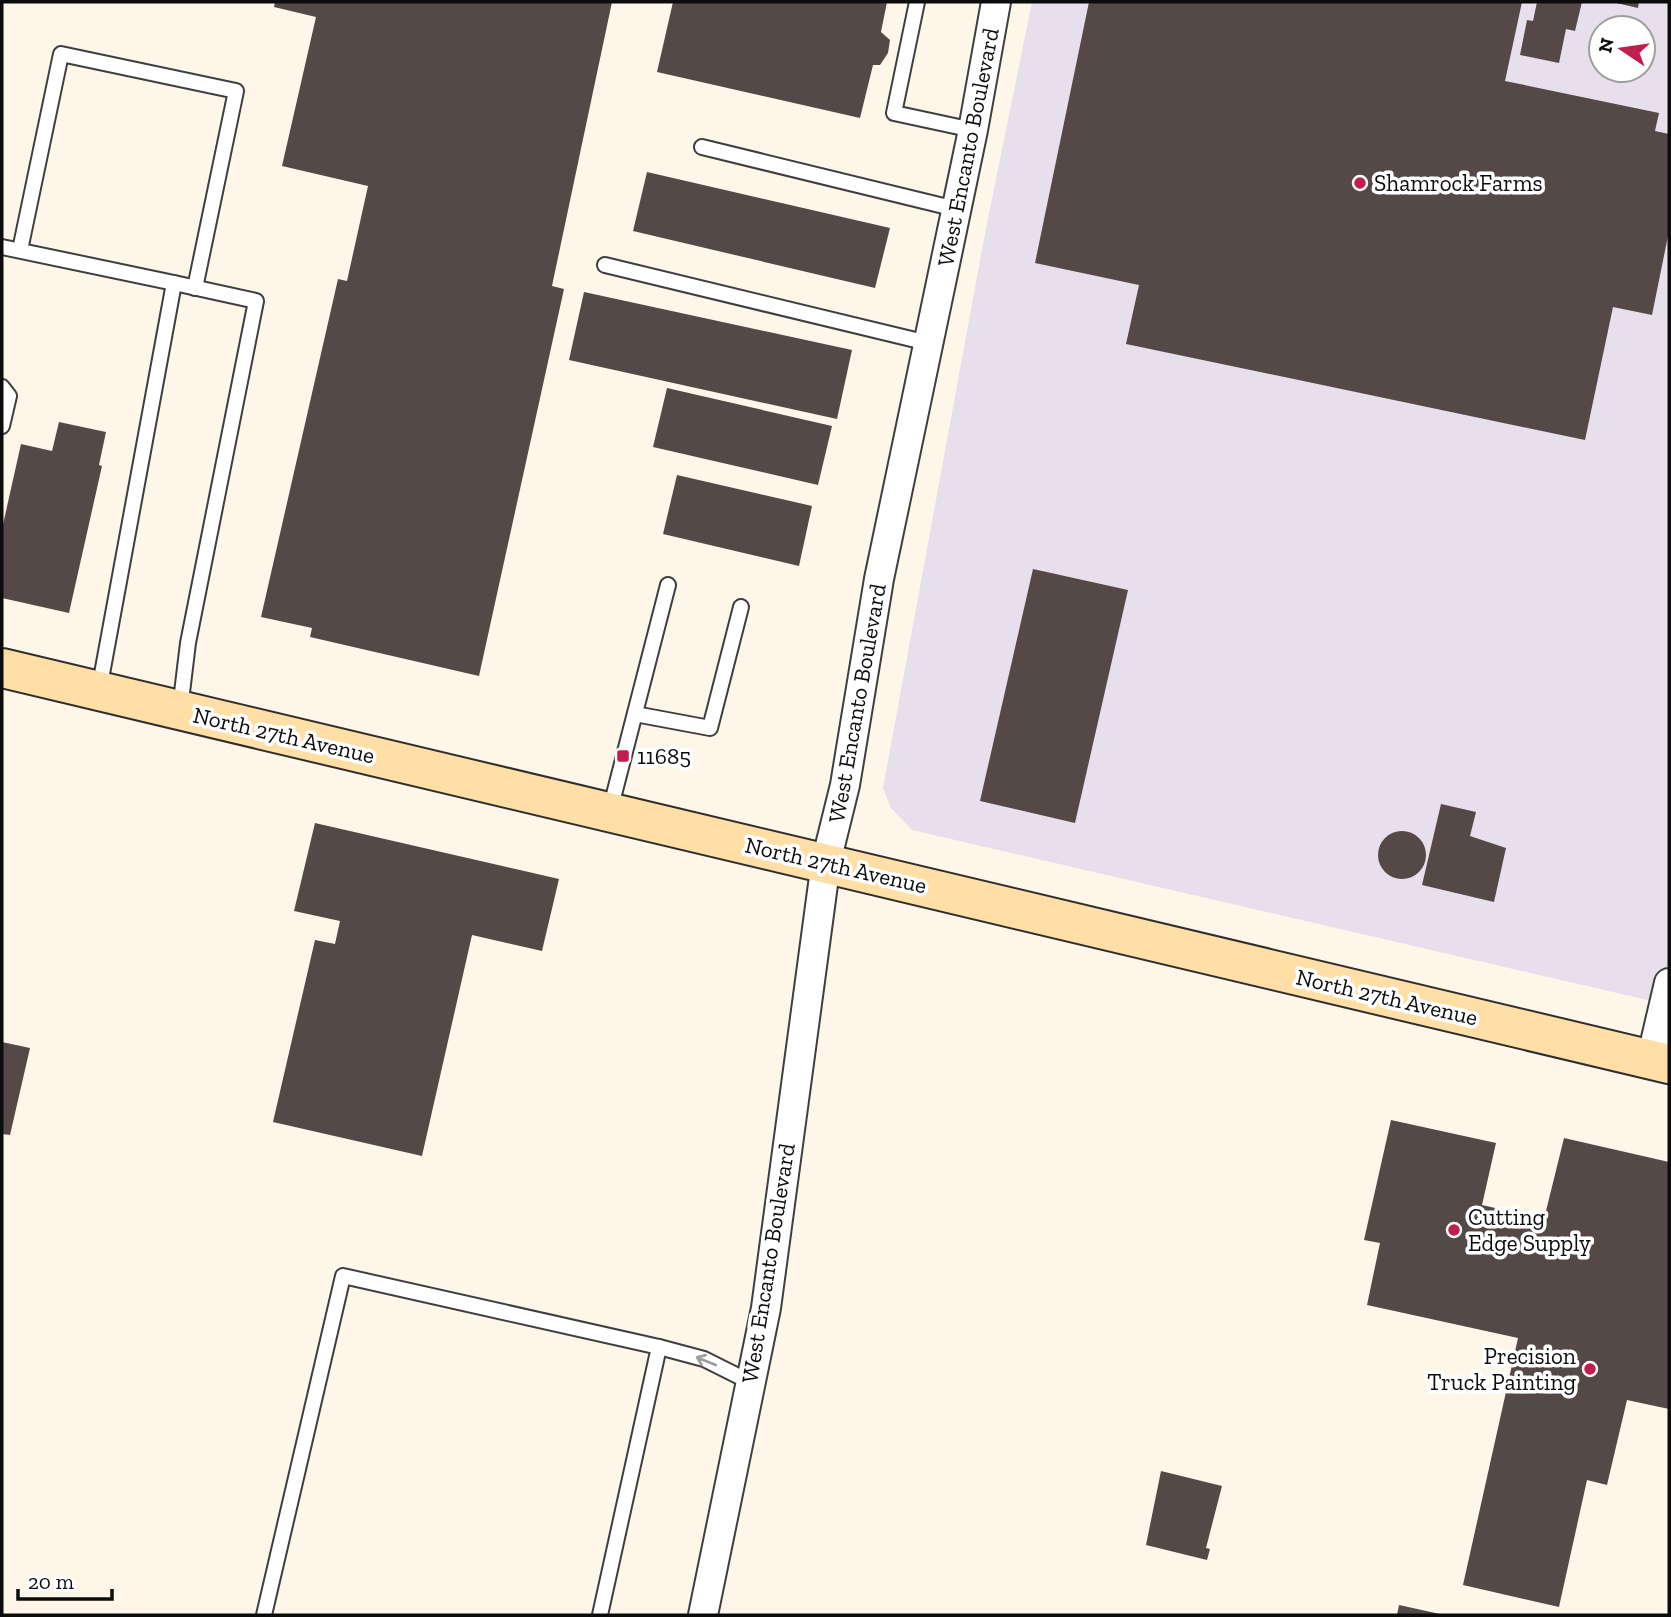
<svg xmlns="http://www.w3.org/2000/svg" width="1671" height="1617" viewBox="0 0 1671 1617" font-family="'Zilla Slab',serif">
<rect width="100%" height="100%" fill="#fff6ea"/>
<path fill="#e7dfeb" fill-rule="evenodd" d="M1032,2H1669V1005L912,830L891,808L883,788L986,228ZM1601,28H1643V70H1601Z"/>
<g fill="#554948">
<path d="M275,2H612L552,286L564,289L479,676L310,637L312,628L261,617L338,279L347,281L368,186L282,166L316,17L274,7Z"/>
<path d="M673,2H887L881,32L890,40L888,53L880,65H873L860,118L657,72Z"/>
<path d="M1089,2H1522L1505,81L1659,113L1655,131L1669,134V231L1652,315L1613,307L1585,440L1126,344L1139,285L1035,263Z"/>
<path d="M1537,2H1582L1575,31L1566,29L1559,63L1520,55L1527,20L1533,21Z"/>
<path d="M1612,2H1639L1638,8Z"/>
<path d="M647,172L890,228L875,288L633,231Z"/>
<path d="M584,292L852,350L837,419L569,360Z"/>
<path d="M667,388L832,426L818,485L653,447Z"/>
<path d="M59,422L106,432L99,465L102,466L69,613L2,598V529L21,444L52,451Z"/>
<path d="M677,475L812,506L799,566L663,534Z"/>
<path d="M1033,569L1128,590L1075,823L980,801Z"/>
<path d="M1441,804L1476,812L1470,836L1506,848L1494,902L1422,885Z"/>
<path d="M315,823L559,879L542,951L472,935L422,1156L273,1122L315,940L335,944L340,921L294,911Z"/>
<circle cx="1402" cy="855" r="24"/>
<path d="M2,1042L30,1048L10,1135L2,1134Z"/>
<path d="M1391,1120L1496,1143L1482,1205L1544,1219L1564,1138L1669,1162V1409L1627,1400L1607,1485L1587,1480L1559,1607L1463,1585L1518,1338L1367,1305L1380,1243L1364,1240Z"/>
<path d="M1161,1471L1222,1486L1206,1548L1210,1549L1207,1560L1146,1545Z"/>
<path d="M1399,1605L1440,1614V1615H1397Z"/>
</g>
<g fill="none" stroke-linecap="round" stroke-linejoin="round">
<g stroke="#3f3f3f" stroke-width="18">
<g id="service">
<path d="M917,2L894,113L973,130"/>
<path d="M702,147L956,209"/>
<path d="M2,247L174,283L99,690"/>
<path d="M20,250L61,54L236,91L195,288"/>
<path d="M605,265L928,343"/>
<path d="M174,283L256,301L188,643L180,709"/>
<path d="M2,387L9,396L2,426"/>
<path d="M635,714L710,728L741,607"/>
<path d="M610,810L668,585"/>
<path d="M659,1347L704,1359L750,1382"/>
<path d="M264,1615L343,1276L659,1347L600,1615"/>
</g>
</g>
<g stroke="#3f3f3f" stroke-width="32">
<g id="minor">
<path d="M1651,1060L1669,983"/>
<path d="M703,1615L766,1308L826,862L845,785L879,579L973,130L996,2"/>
</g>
</g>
<g stroke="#2e2e2e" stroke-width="42">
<path id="secondary" d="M2,668L1669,1064"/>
</g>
<use href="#service" stroke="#fff" stroke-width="14"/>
<use href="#minor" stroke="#fff" stroke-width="28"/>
<use href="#secondary" stroke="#ffdfa5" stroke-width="38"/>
</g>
<defs><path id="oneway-shaft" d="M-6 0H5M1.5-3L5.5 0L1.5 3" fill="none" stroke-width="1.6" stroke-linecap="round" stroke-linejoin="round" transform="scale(1.75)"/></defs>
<use stroke="#9e9e9e" href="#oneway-shaft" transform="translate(706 1361) rotate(-158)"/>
<g fill="#c11e4e" stroke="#fff" stroke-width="2.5">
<circle cx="1360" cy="183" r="7"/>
<rect x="616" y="749" width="14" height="14" rx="3.5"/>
<circle cx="1454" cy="1230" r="7"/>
<circle cx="1590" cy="1369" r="7"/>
</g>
<g text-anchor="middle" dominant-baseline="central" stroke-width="7" stroke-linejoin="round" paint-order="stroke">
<g font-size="23" fill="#0c0c0c" stroke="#fff">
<text transform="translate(968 147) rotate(-79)">West Encanto Boulevard</text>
<text transform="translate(857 703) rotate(-80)">West Encanto Boulevard</text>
<text transform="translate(284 735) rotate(13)">North 27th Avenue</text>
<text transform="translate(836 865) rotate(13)">North 27th Avenue</text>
<text transform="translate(1387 997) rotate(13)">North 27th Avenue</text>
<text transform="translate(768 1263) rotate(-81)">West Encanto Boulevard</text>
</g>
<g font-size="23" fill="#0c0c0c" stroke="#fff" text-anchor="start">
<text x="1374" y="183">Shamrock Farms</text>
<text x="637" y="756">11685</text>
<text x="1468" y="1217">Cutting<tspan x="1468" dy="26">Edge Supply</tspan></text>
<text x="1576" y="1356" text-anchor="end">Precision<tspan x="1576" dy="26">Truck Painting</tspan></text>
</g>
</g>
<rect width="1671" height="1617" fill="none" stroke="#0c0c0c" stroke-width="7"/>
<g transform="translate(1622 49) rotate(283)"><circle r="33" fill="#ffffff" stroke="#9e9e9e" stroke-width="2"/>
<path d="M0-5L12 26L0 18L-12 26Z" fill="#c11e4e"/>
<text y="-10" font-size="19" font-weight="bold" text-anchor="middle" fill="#0c0c0c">N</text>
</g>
<path d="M18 1589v10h94v-10" fill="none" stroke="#0c0c0c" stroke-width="3.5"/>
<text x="28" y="1589" font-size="21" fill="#0c0c0c" stroke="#ffffff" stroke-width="5" paint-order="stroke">20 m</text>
</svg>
